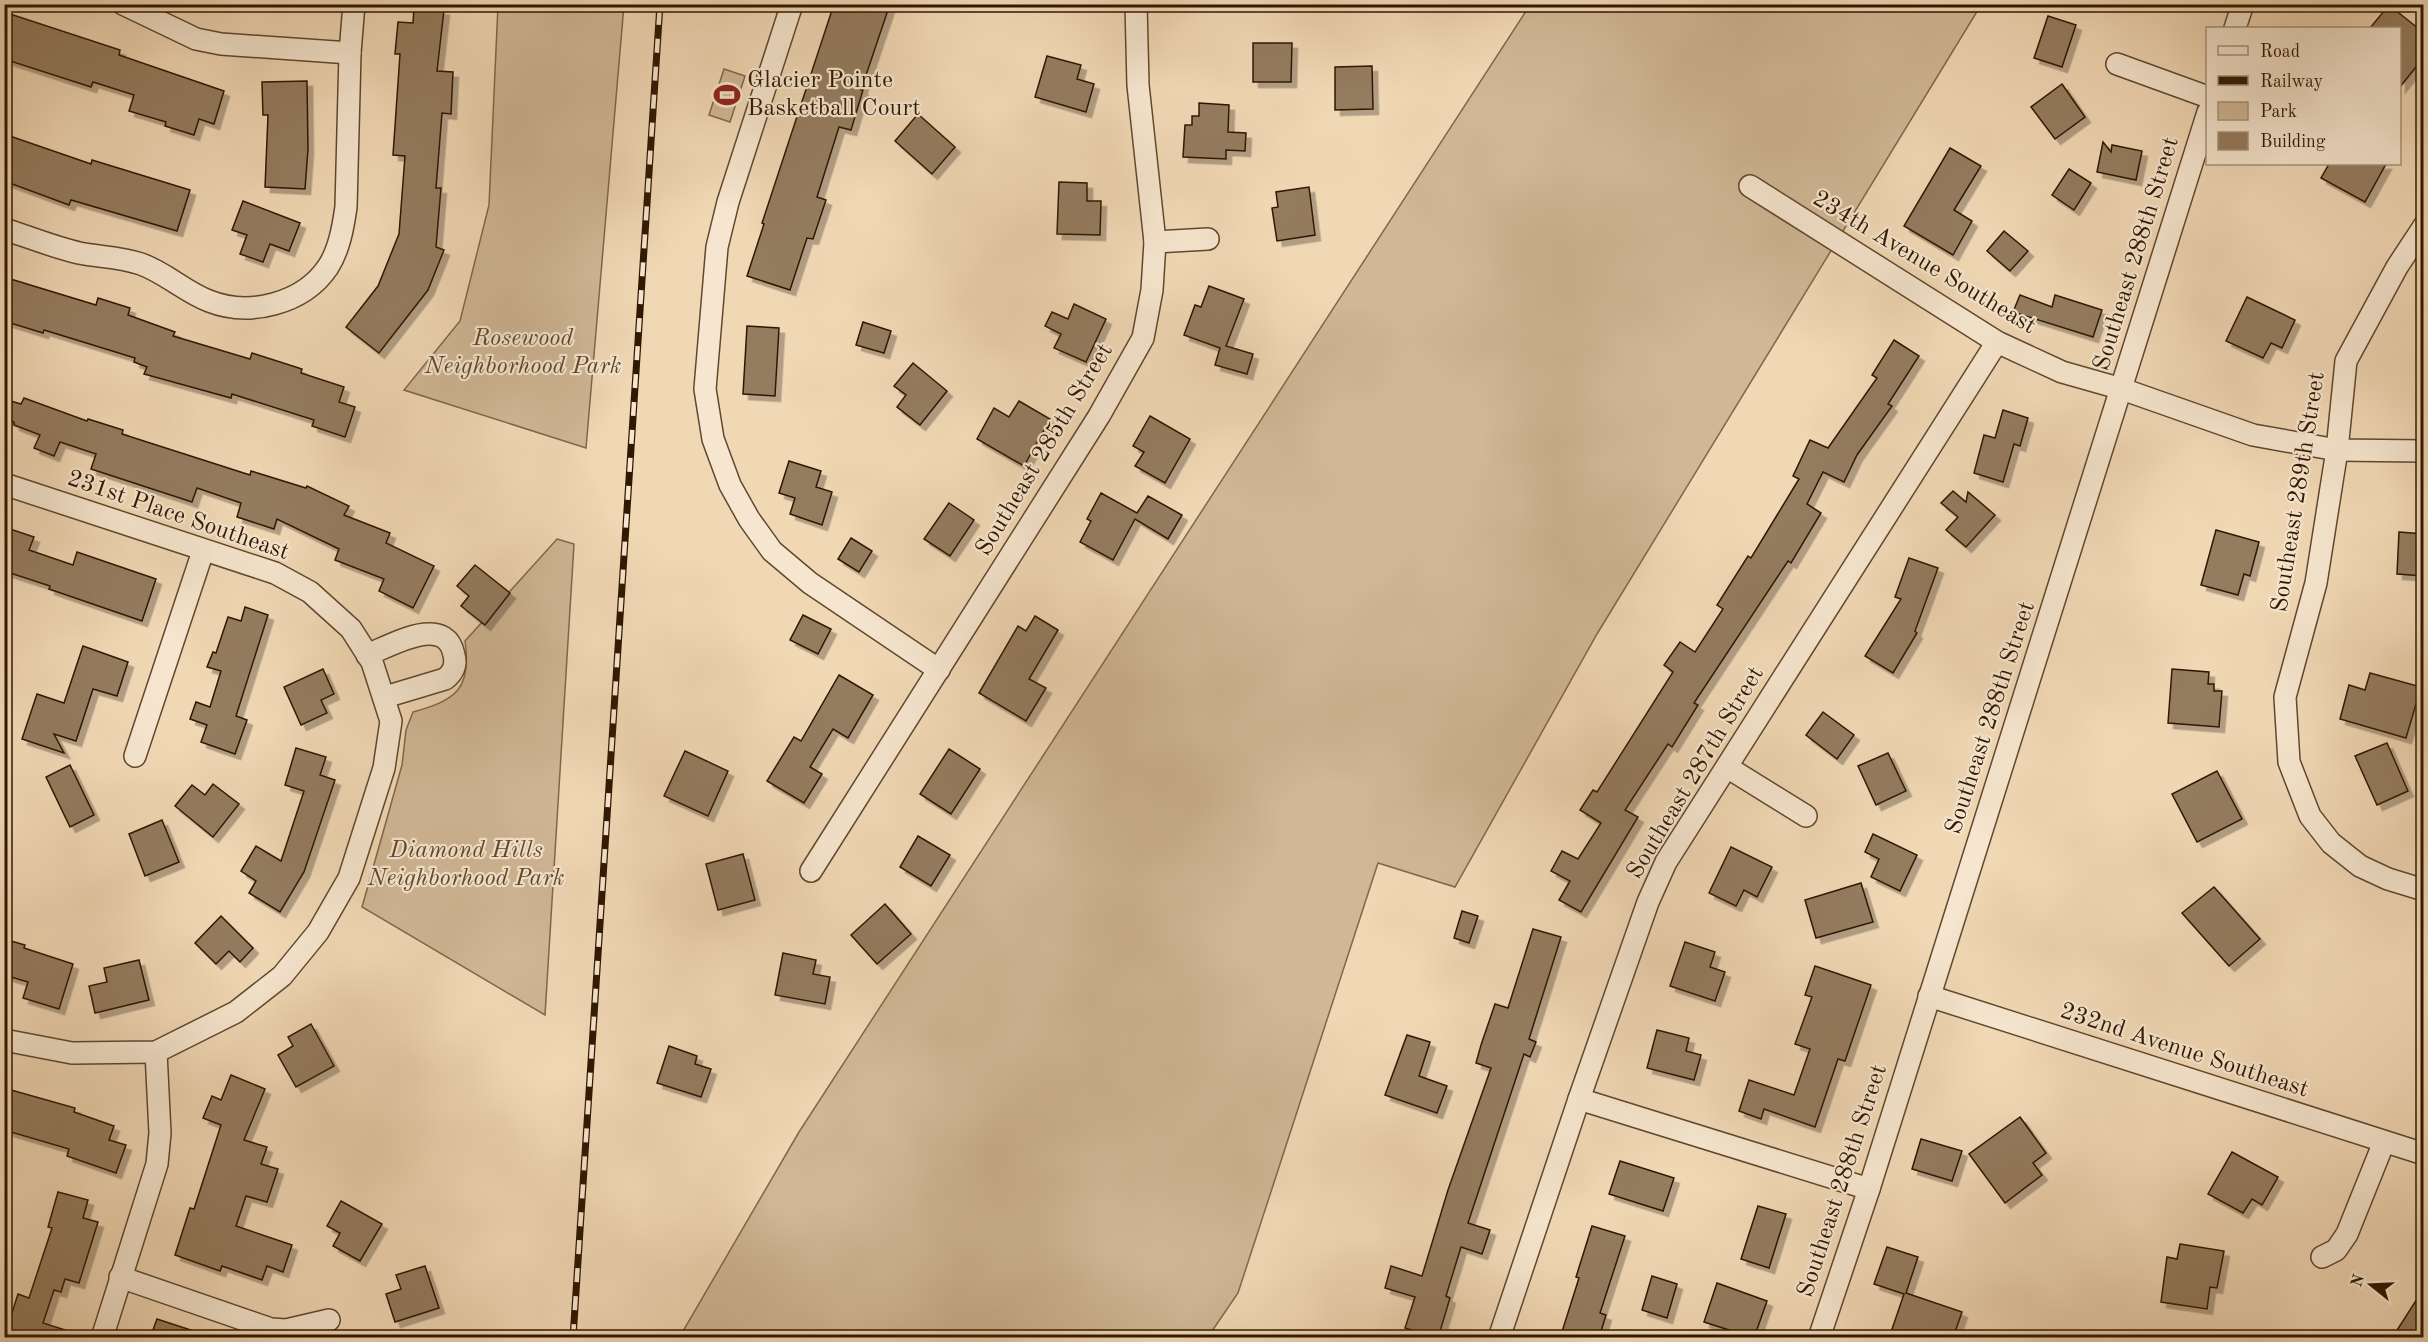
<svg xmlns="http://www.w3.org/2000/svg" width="2428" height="1342" viewBox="0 0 2428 1342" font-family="'Old Standard TT',serif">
<defs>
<filter id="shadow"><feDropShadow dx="5.5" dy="5.5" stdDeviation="0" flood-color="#0004"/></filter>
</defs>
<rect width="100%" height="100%" fill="#f1d8b5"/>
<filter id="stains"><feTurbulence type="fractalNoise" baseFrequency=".00333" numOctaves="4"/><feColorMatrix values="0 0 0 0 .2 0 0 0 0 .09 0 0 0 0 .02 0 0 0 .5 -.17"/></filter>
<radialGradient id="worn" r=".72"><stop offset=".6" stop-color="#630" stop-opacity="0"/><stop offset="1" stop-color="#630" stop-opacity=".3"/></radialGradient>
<g fill="#d0b796" stroke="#80674b" stroke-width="1.5">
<path d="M498,5H624L586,448L404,390L460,321L489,205Z"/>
<path d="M1530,5H1981L1597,634L1455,887L1378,863L1238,1293L1208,1337L679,1338L799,1132Z"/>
<path d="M724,69L745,76L730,122L709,115Z"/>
<path d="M557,539L574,544L545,1015L362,907L402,765L406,730L413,712C456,700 472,689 465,641Z"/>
</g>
<g fill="#947b5e" stroke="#301700" stroke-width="1.5" filter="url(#shadow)">
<path d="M834,4H890L861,90H863L851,130L839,127L817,197L826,200L813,239L807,238L790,290L747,276L764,224L762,223Z"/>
<path d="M2389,5L2424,33V57L2400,87V28H2370Z"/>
<path d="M414,7L444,10L437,71L453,72L451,114L442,113L436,188H441L436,247L444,250L428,290L379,353L346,327L378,286L399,234L405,156L393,155L400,54H395L398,22L413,23Z"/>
<path d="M4,12L120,50L119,55L224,91L214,124L199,119L194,135L165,126L166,122L129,111L134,95L93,82L91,87L4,59Z"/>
<path d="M2048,16L2076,25L2062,67L2034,58Z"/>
<path d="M1253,43H1292L1291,82H1253Z"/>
<path d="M1047,56L1081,65L1077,79L1094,84L1086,112L1035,97Z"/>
<path d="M1372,66L1373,109L1335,110V67Z"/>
<path d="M307,81L308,149L305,189L265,187L268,115H263L262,82Z"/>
<path d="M2062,84L2085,117L2055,139L2031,107Z"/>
<path d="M1199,103L1229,105L1228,132L1246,133L1245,151L1226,150V159L1183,157L1185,125H1192V116H1199Z"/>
<path d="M918,114L955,147L932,174L895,141Z"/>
<path d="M4,134L91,164L92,160L190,190L177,231L71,200L69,205L4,181Z"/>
<path d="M2103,142L2111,152L2112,145L2142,151L2136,180L2097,172Z"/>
<path d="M1950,148L1981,166L1954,210L1972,221L1953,255L1904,226Z"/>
<path d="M2329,164H2386L2365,202L2321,178Z"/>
<path d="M2069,169L2091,183L2074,210L2052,195Z"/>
<path d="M1059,182L1087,183V201H1101L1100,235L1057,234Z"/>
<path d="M1309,187L1315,235L1277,241L1272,208L1278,207L1276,192Z"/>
<path d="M243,201L300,223L289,251L270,244L263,262L240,254L247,235L232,230Z"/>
<path d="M2004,231L2028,251L2010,271L1987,251Z"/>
<path d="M4,277L96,305L98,298L130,308L128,315L175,332L173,336L250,359L252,353L302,369L301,373L344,387L339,402L355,407L345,437L312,426L314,420L232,394L231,398L144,374L147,367L134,362L135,358L44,330L43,333L4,321Z"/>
<path d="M1209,286L1244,299L1226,346L1253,354L1247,374L1215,365L1220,348L1184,335L1195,305L1201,307Z"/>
<path d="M2020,295L2052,307L2055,295L2102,310L2093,337L2013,312Z"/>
<path d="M2247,297L2295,320L2282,348L2271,343L2263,358L2226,341Z"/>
<path d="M1074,304L1106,319L1086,362L1054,348L1061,334L1045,326L1052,312L1068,319Z"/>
<path d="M863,322L891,331L884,353L856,345Z"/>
<path d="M747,326L779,328L775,396L743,394Z"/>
<path d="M1894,340L1919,356L1888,404L1892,406L1857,455L1844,482L1823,472L1807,504L1821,513L1791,563L1788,561L1694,703L1698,705L1672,747L1668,744L1625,810L1638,817L1581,912L1559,900L1570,881L1551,871L1562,851L1578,859L1601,823L1580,810L1593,790L1597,792L1673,672L1664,665L1680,642L1695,652L1723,609L1717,605L1748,556L1751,558L1799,479L1793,476L1810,440L1828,448L1877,378L1872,375Z"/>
<path d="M913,363L947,391L920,425L897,407L906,395L894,386Z"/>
<path d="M24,398L87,421L88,419L123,430L122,434L250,475L251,471L306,488L307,486L349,506L344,515L390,533L386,543L434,566L413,608L379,591L384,579L335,560L339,549L277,519L274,529L237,517L241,503L197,488L192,502L91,469L96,454L60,442L54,456L34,448L40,435L14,425V422L4,419V399L21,404Z"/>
<path d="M1019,401L1050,419L1024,466L977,439L994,408L1009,417Z"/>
<path d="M2003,410L2028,418L2020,446L2014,444L2003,482L1974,473L1984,435L1995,438Z"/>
<path d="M1150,416L1190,439L1165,483L1135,466L1144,452L1133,446Z"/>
<path d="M789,461L821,471L816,487L832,492L822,525L790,514L795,498L779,493Z"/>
<path d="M1953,491L1966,502L1968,492L1995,515L1966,547L1946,530L1958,517L1941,503Z"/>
<path d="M1101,493L1137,513L1148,496L1182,515L1168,539L1135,519L1113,560L1080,542L1091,521L1087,519Z"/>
<path d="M949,503L974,520L950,556L924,539Z"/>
<path d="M4,527L34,537L29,550L73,565L77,552L156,579L142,621L49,589L50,586L4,571Z"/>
<path d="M2216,530L2259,542L2250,576L2244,574L2238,595L2201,585Z"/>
<path d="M2399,532L2424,534V576L2397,574Z"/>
<path d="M851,538L872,551L859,572L838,559Z"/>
<path d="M1909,558L1938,568L1915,631L1917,633L1893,673L1865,656L1901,599L1895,597Z"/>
<path d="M475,565L510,593L485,625L461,606L469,596L457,586Z"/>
<path d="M245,607L268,615L236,716L247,720L235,754L201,742L207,725L190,719L196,702L210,707L221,671L207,667L213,652L216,653L228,617L241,621Z"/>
<path d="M803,615L831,629L818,654L790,640Z"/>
<path d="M1035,616L1058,630L1029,679L1046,688L1026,721L979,693L1018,626L1026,631Z"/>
<path d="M83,646L128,662L117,696L93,689L76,741L54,734L64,753L22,739L37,694L64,703Z"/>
<path d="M323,669L334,694L321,700L327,713L301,725L284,687Z"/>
<path d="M2172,669L2209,672L2208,684H2214V691H2222L2219,727L2168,723Z"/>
<path d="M2370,673L2421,687L2406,738L2340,719L2349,685L2365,690Z"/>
<path d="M839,675L873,695L848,738L833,729L810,767L822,774L804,803L767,781L794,737L801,741Z"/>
<path d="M1823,712L1854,735L1837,759L1806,735Z"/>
<path d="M2387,743L2408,791L2377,805L2355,756Z"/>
<path d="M296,748L326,757L320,775L335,780L304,872L280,912L249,893L256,881L241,871L256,846L281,861L304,791L285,785Z"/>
<path d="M949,749L980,769L951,814L920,794Z"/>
<path d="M685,751L728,771L708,816L664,796Z"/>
<path d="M1888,753L1906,791L1876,805L1858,766Z"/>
<path d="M70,765L94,815L70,827L46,777Z"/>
<path d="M2217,771L2242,819L2197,842L2172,794Z"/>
<path d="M213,784L239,804L213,837L175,806L192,785L205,795Z"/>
<path d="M162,820L179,862L145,876L129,834Z"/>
<path d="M1873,834L1917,855L1900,891L1871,877L1879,859L1865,852Z"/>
<path d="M918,836L950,855L931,886L900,867Z"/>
<path d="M1731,847L1772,867L1757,897L1744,890L1736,906L1709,893Z"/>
<path d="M743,854L755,900L718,910L706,864Z"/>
<path d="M1861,883L1873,922L1816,938L1805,900Z"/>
<path d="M2214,887L2260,939L2229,966L2182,913Z"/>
<path d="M885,904L911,934L877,964L851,935Z"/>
<path d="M1462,911L1478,916L1469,943L1454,938Z"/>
<path d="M221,916L253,948L240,962L229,951L216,964L195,943Z"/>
<path d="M1533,929L1561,937L1529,1039L1536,1042L1530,1057L1524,1054L1468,1223L1490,1230L1482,1254L1461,1247L1446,1296L1450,1298L1438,1338H1436L1405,1328L1415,1297L1385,1288L1391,1266L1422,1276L1448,1190L1491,1068L1476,1063L1481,1045L1495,1004L1508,1008Z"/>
<path d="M4,939L25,945L24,948L73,964L59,1009L23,998L28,982L4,975Z"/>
<path d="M1685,942L1715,952L1710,967L1725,972L1715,1001L1670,986Z"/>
<path d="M783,953L816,960L813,974L830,977L825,1004L775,995Z"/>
<path d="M139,960L149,1000L95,1013L89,986L107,982L104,968Z"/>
<path d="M1815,966L1871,985L1845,1061L1838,1059L1815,1127L1764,1109L1761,1119L1739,1111L1749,1080L1794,1095L1810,1049L1795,1044L1812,997L1805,995Z"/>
<path d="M311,1024L334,1066L296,1087L278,1055L293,1046L288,1037Z"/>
<path d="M1657,1030L1689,1038L1686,1051L1701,1055L1694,1080L1647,1068Z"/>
<path d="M1407,1035L1430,1042L1419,1076L1447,1086L1437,1113L1385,1095Z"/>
<path d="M669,1046L697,1056L695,1064L711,1069L701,1097L657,1083Z"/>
<path d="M231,1075L265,1089L244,1140L267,1147L261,1164L278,1169L267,1202L246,1196L236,1226L292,1245L283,1272L267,1266L262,1280L222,1266L220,1271L175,1255L190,1208L194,1209L221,1125L203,1118L212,1096L221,1100Z"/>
<path d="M4,1088L75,1108L74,1112L114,1126L109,1140L126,1145L116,1173L67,1156L69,1149L4,1130Z"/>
<path d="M2020,1117L2046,1153L2033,1163L2042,1175L2005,1203L1969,1154Z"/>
<path d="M1921,1139L1962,1151L1952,1181L1912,1169Z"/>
<path d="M2232,1152L2278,1177L2262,1205L2252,1199L2243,1213L2208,1194Z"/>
<path d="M1620,1161L1674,1178L1663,1211L1609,1194Z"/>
<path d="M58,1192L88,1200L83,1218L98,1222L79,1283L65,1279L61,1292L54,1290L43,1323L78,1334V1338H4L18,1294L29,1298L52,1228L48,1227Z"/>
<path d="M341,1201L382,1224L360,1261L333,1246L340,1233L327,1226Z"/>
<path d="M1758,1206L1786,1214L1769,1268L1741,1259Z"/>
<path d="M1592,1226L1625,1236L1600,1313L1606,1315L1599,1338H1560L1579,1278L1576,1277Z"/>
<path d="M2180,1244L2224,1251L2217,1288L2210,1287L2207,1309L2161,1302L2167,1257L2177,1259Z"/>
<path d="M1887,1247L1918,1257L1906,1293L1962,1312L1953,1338H1889L1904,1294L1874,1284Z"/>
<path d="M425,1266L439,1308L395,1322L386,1294L401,1289L396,1275Z"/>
<path d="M1652,1276L1677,1284L1667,1318L1642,1310Z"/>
<path d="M1717,1283L1767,1301L1754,1338L1704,1322Z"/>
<path d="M2424,1288V1338H2392Z"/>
<path d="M157,1319L203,1334L202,1338H150Z"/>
</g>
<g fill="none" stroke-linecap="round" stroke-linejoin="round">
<g stroke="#60472d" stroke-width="24">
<g id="minor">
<path d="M123,4L196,39L221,44L350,53"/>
<path d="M792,4L728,202L717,247L705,389L713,439L730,485L749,519L772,551L810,583L939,670"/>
<path d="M2235,28L2243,4"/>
<path d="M2117,64L2208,97"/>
<path d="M1750,186L1997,342L2062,372L2122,389L2253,435L2337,450L2424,451"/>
<path d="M2424,226L2397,267L2346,361L2337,450L2316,583L2285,697L2289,762L2310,816L2331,843L2360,866L2388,879L2424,890"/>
<path d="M4,229C29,237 53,247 79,253C99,257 121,257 141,264C166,273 185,292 209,301C249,317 303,304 328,267C339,250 343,228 346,207L350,53L354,4"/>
<path d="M1155,242L1208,239"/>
<path d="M4,484L275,573L310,592L351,629L372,662L391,721L384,768L349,878L318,932L282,976L236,1012L156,1052L72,1053L4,1040"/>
<path d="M367,655C392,645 446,613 454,655C457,665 453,673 445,679L385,697"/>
<path d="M135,756L203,551"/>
<path d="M1727,767L1806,816"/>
<path d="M811,871L1099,416L1143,338L1152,290L1155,242L1138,85L1136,4"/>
<path d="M1929,996L2424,1154"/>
<path d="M1579,1099L1869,1189"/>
<path d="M2322,1257L2336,1250L2347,1234L2384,1142"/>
<path d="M120,1277L271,1329L286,1330L329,1320"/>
<path d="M102,1338L157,1164L160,1133L156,1052"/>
<path d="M1499,1338L1579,1099L1648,902L1666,862L1997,342"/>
<path d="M1819,1338L1869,1189L2208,112"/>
</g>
</g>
<use href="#minor" stroke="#f6e6cf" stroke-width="21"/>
<g stroke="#301700" stroke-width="7">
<path id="rail" d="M573,1338L660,4"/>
</g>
<use href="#rail" stroke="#f6e6cf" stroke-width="4.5" stroke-dasharray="14" stroke-linecap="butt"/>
</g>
<defs>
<g id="stadium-bare" transform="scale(2.07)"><path d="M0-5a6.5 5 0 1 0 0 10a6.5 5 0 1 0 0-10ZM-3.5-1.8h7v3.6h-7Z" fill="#8f2418" stroke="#f6e6cf" stroke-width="2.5" paint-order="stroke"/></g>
</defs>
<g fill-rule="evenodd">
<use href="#stadium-bare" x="727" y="95"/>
</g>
<g text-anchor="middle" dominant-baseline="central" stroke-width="4.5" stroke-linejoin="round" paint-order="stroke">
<g font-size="24" fill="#301700" stroke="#f6e6cf" text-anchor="start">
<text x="747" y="81">Glacier Pointe<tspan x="747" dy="28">Basketball Court</tspan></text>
</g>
<g font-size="24" fill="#301700" stroke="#f6e6cf">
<text transform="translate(2137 254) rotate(-73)">Southeast 288th Street</text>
<text transform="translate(1924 263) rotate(31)">234th Avenue Southeast</text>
<text transform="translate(1045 450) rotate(-59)">Southeast 285th Street</text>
<text transform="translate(2299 492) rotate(-81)">Southeast 289th Street</text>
<text transform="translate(178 516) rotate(19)">231st Place Southeast</text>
<text transform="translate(1991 718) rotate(-72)">Southeast 288th Street</text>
<text transform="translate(1696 773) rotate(-59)">Southeast 287th Street</text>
<text transform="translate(2184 1051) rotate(18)">232nd Avenue Southeast</text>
<text transform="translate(1843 1181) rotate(-72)">Southeast 288th Street</text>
</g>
<g font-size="24" font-style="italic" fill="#60472d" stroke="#f6e6cf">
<text x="523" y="339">Rosewood<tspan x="523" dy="28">Neighborhood Park</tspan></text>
<text x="466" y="851">Diamond Hills<tspan x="466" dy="28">Neighborhood Park</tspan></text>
</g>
</g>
<rect width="2428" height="1342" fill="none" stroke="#f1d8b5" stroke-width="24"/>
<rect x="6" y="6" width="2416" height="1330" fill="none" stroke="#301700" stroke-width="3"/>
<rect x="12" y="12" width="2404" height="1318" fill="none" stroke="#301700" stroke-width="1.5"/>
<rect x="2206" y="27" width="195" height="138" fill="#f6e6cf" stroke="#a7937c" stroke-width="1.5"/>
<rect x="2218" y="46" width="30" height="9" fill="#f6e6cf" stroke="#a7937c" stroke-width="1.5"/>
<text x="2260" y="57" font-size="18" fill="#301700">Road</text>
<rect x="2218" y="76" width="30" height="9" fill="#301700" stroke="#a7937c" stroke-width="1.5"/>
<text x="2260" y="87" font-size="18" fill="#301700">Railway</text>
<rect x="2218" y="102" width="30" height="18" fill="#d0b796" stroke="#a7937c" stroke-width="1.5"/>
<text x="2260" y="117" font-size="18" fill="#301700">Park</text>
<rect x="2218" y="132" width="30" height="18" fill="#947b5e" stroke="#a7937c" stroke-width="1.5"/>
<text x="2260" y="147" font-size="18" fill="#301700">Building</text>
<g transform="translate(2371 1285) rotate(288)" stroke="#f6e6cf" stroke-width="4.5" paint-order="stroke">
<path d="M0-4.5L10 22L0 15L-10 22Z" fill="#301700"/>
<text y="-9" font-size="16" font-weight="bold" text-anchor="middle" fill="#301700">N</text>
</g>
<rect width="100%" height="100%" filter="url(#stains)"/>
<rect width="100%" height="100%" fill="url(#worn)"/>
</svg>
